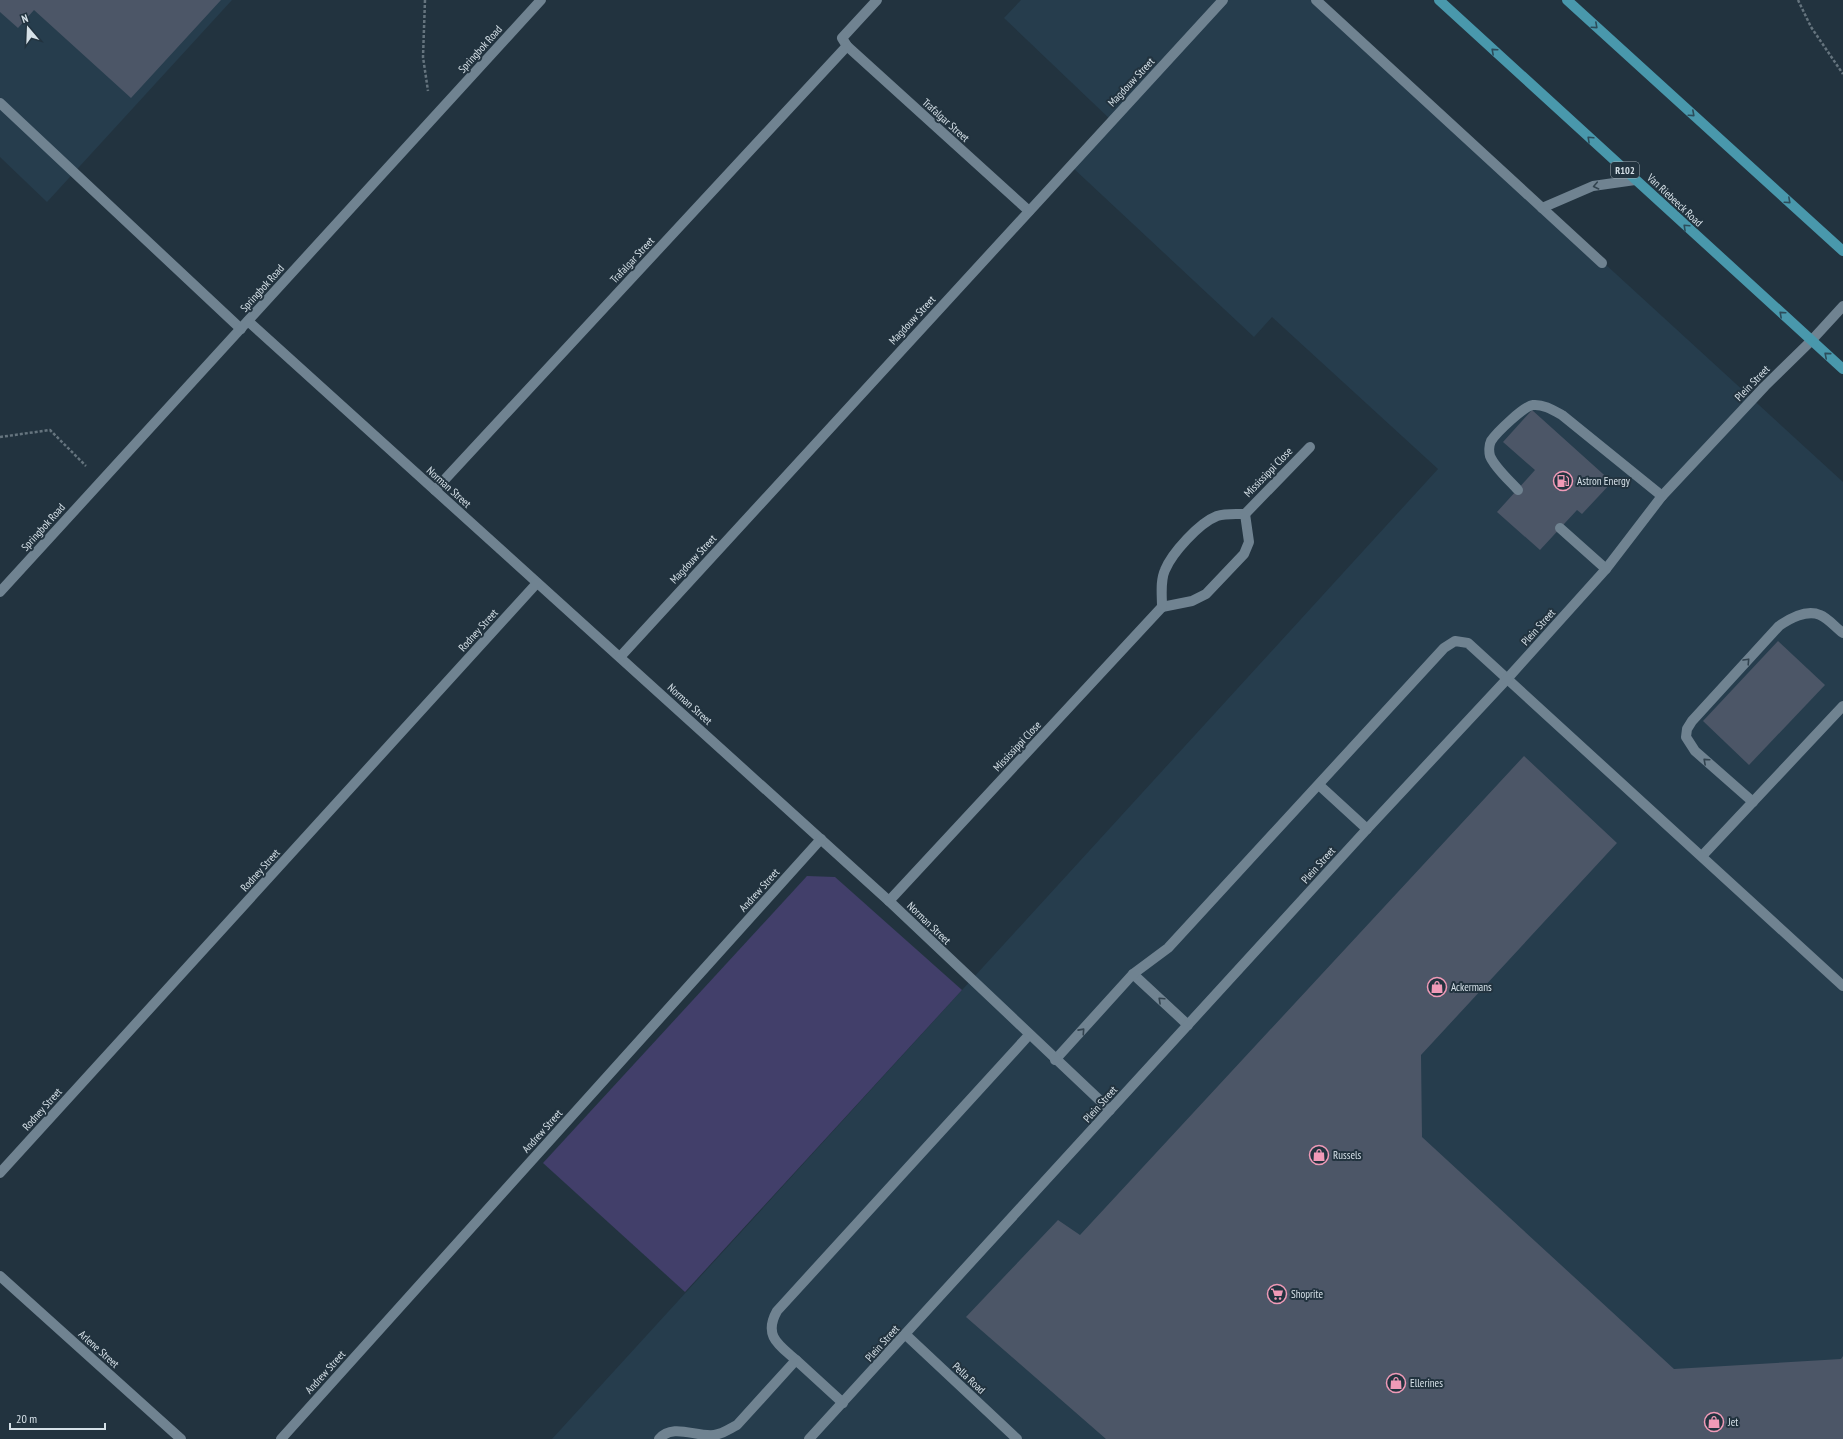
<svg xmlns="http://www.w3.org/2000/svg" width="1843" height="1439" viewBox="0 0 1843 1439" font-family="'PT Sans Narrow',sans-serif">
<rect width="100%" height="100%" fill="#22333f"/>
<g fill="#263d4d">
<path d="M0,0H232L47,202L0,157Z"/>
<path d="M1021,0H1317L1843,482V1439H552L1438,469L1272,317L1254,337L1072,167L1113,122L1004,18Z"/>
</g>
<path fill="#423f6a" d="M807,876L835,877L962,990L685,1292L543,1163Z"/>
<g fill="#4c5667">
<path d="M0,0H221L131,98L34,10L18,28L0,12Z"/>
<path d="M1532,410L1612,482L1582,514L1577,510L1540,550L1497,512L1535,470L1503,442Z"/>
<path d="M1778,641L1825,685L1749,765L1703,721Z"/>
<path d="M1524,756L1617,843L1421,1055L1422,1137L1674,1369L1841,1359L1843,1356V1439H1106L966,1317L1058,1220L1080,1235Z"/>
</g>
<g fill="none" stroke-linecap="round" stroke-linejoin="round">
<g stroke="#65747e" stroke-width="2.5" stroke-dasharray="3 2" stroke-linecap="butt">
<path d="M425,0L423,57L428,91"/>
<path d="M1798,0L1811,27L1843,74"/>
<path d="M0,437L50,430L86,466"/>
</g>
<g stroke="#708391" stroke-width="10">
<path d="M1316,0L1602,263"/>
<path d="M0,103L241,329"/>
<path d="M1542,208L1593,186L1635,180"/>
<path d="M1518,490C1509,480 1495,468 1490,456C1489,452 1489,445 1491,441C1496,433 1524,406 1533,405C1543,404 1553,410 1562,415L1662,496"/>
<path d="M1560,528L1606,569"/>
<path d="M1319,785L1367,829"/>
<path d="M1753,802L1695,751L1686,737L1687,729L1692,721L1779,626C1789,619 1807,609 1820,615C1828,618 1836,628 1843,633"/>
<path d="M1702,856L1843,706"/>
<path d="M1133,974L1188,1025"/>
<path d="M1055,1060L1133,974L1168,948L1444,648L1455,641L1468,643L1843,986"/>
<path d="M796,1360C779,1345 763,1336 777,1311L1029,1035"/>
<path d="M659,1439C673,1423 695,1437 714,1435C723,1434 729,1429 737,1425L796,1360L843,1403"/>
</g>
<g stroke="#708391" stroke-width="10">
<path d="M877,0L842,38L847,46L1029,211"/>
<path d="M248,321L889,901L1110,1110"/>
<path d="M435,490L847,46"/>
<path d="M0,592L541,0"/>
<path d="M1162,607L1192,601L1206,594L1244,554L1249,542L1245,514"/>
<path d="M620,657L1223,0"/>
<path d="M889,901L1162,607C1162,595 1160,581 1165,570C1172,553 1199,523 1217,516C1226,513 1236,514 1245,514L1310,447"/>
<path d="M0,1173L537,583"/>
<path d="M0,1276L181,1439"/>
<path d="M906,1335L1017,1439"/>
<path d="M281,1439L821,839"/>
<path d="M809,1439L1367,829L1507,679L1606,569L1662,496L1765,386L1811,341L1843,306"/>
</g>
<g stroke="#4998ac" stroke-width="10">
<path d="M1439,0L1843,369"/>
<path d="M1567,0L1843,251"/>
</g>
</g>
<defs><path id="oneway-chevron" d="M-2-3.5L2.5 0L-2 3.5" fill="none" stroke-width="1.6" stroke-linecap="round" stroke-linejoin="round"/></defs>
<g stroke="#2c4c5a">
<use href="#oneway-chevron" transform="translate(1595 26) rotate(42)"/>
<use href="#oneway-chevron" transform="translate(1494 51) rotate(-138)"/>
<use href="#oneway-chevron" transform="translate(1692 114) rotate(42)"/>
<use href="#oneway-chevron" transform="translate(1590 139) rotate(-137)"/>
<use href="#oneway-chevron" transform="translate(1788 201) rotate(42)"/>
<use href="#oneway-chevron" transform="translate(1686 227) rotate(-137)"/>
<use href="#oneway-chevron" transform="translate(1782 314) rotate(-138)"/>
<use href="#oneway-chevron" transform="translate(1827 355) rotate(-139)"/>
</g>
<g stroke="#32434f">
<use href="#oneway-chevron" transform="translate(1596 186) rotate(168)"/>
<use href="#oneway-chevron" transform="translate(1747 661) rotate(-47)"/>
<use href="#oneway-chevron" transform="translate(1706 761) rotate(-138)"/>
<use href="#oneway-chevron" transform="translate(1161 1000) rotate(-137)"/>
<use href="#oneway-chevron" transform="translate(1082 1031) rotate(-48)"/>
</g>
<defs>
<g id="fuel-ring" transform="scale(1)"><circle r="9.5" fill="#22333f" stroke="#f09ab7" stroke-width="1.5"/><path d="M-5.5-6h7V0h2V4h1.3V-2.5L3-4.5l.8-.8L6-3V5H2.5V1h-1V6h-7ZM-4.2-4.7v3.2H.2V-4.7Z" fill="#f09ab7"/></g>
<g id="shop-ring" transform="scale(1)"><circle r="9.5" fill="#22333f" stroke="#f09ab7" stroke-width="1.5"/><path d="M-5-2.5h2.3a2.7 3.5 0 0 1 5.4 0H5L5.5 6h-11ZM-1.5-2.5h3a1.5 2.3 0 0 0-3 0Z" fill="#f09ab7"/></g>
<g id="supermarket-ring" transform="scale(1)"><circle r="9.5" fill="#22333f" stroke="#f09ab7" stroke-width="1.5"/><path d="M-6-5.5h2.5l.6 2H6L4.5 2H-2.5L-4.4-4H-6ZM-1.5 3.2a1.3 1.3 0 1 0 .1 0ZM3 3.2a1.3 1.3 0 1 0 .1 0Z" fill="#f09ab7"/></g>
</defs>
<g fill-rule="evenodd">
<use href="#fuel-ring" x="1563" y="481"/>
<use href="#shop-ring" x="1437" y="987"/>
<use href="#shop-ring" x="1319" y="1155"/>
<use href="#supermarket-ring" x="1277" y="1294"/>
<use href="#shop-ring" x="1396" y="1383"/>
<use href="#shop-ring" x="1714" y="1422"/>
</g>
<g text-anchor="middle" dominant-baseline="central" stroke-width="4" stroke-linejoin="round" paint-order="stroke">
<rect fill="#22333f" stroke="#a0adb5" stroke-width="1" x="1611" y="162" width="28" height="16" rx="3"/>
<g font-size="10" font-weight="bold" fill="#d6e1e8">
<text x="1625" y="170">R102</text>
</g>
<g font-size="11" fill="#d6e1e8" stroke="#22333f">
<text transform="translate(480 49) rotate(-48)">Springbok Road</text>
<text transform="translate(1131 82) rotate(-47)">Magdouw Street</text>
<text transform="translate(946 120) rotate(42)">Trafalgar Street</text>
<text transform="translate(1675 200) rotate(43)">Van Riebeeck Road</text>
<text transform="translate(632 260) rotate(-47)">Trafalgar Street</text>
<text transform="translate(262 288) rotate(-48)">Springbok Road</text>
<text transform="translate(912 320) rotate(-47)">Magdouw Street</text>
<text transform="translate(1752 383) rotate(-46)">Plein Street</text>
<text transform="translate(1268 472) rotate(-46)">Mississippi Close</text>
<text transform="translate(449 487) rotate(42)">Norman Street</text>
<text transform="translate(43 527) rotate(-48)">Springbok Road</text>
<text transform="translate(693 559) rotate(-47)">Magdouw Street</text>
<text transform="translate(1538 627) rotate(-48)">Plein Street</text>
<text transform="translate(478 630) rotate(-48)">Rodney Street</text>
<text transform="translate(690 704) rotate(42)">Norman Street</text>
<text transform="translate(1017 746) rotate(-47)">Mississippi Close</text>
<text transform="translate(1318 865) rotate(-48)">Plein Street</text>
<text transform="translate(260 870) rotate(-48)">Rodney Street</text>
<text transform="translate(759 890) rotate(-48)">Andrew Street</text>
<text transform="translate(929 923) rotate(44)">Norman Street</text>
<text transform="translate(1100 1104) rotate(-48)">Plein Street</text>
<text transform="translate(42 1109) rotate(-48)">Rodney Street</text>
<text transform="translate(542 1131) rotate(-48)">Andrew Street</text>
<text transform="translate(882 1343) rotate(-48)">Plein Street</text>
<text transform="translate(99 1349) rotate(42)">Arlene Street</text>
<text transform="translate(325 1372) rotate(-48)">Andrew Street</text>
<text transform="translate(969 1378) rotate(43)">Pella Road</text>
</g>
<g font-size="11" fill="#d6e1e8" stroke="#22333f" text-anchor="start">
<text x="1577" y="481">Astron Energy</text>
<text x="1451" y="987">Ackermans</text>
<text x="1333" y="1155">Russels</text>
<text x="1291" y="1294">Shoprite</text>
<text x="1410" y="1383">Ellerines</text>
<text x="1728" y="1422">Jet</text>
</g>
</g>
<g transform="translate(28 28) rotate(341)" stroke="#22333f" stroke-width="3" paint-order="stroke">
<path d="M0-3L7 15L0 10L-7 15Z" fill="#d6e1e8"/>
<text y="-6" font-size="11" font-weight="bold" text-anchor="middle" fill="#d6e1e8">N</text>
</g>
<path d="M10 1423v6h95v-6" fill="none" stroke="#d6e1e8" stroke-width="2"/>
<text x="16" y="1423" font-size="12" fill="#d6e1e8" stroke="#22333f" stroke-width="3" paint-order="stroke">20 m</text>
</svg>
